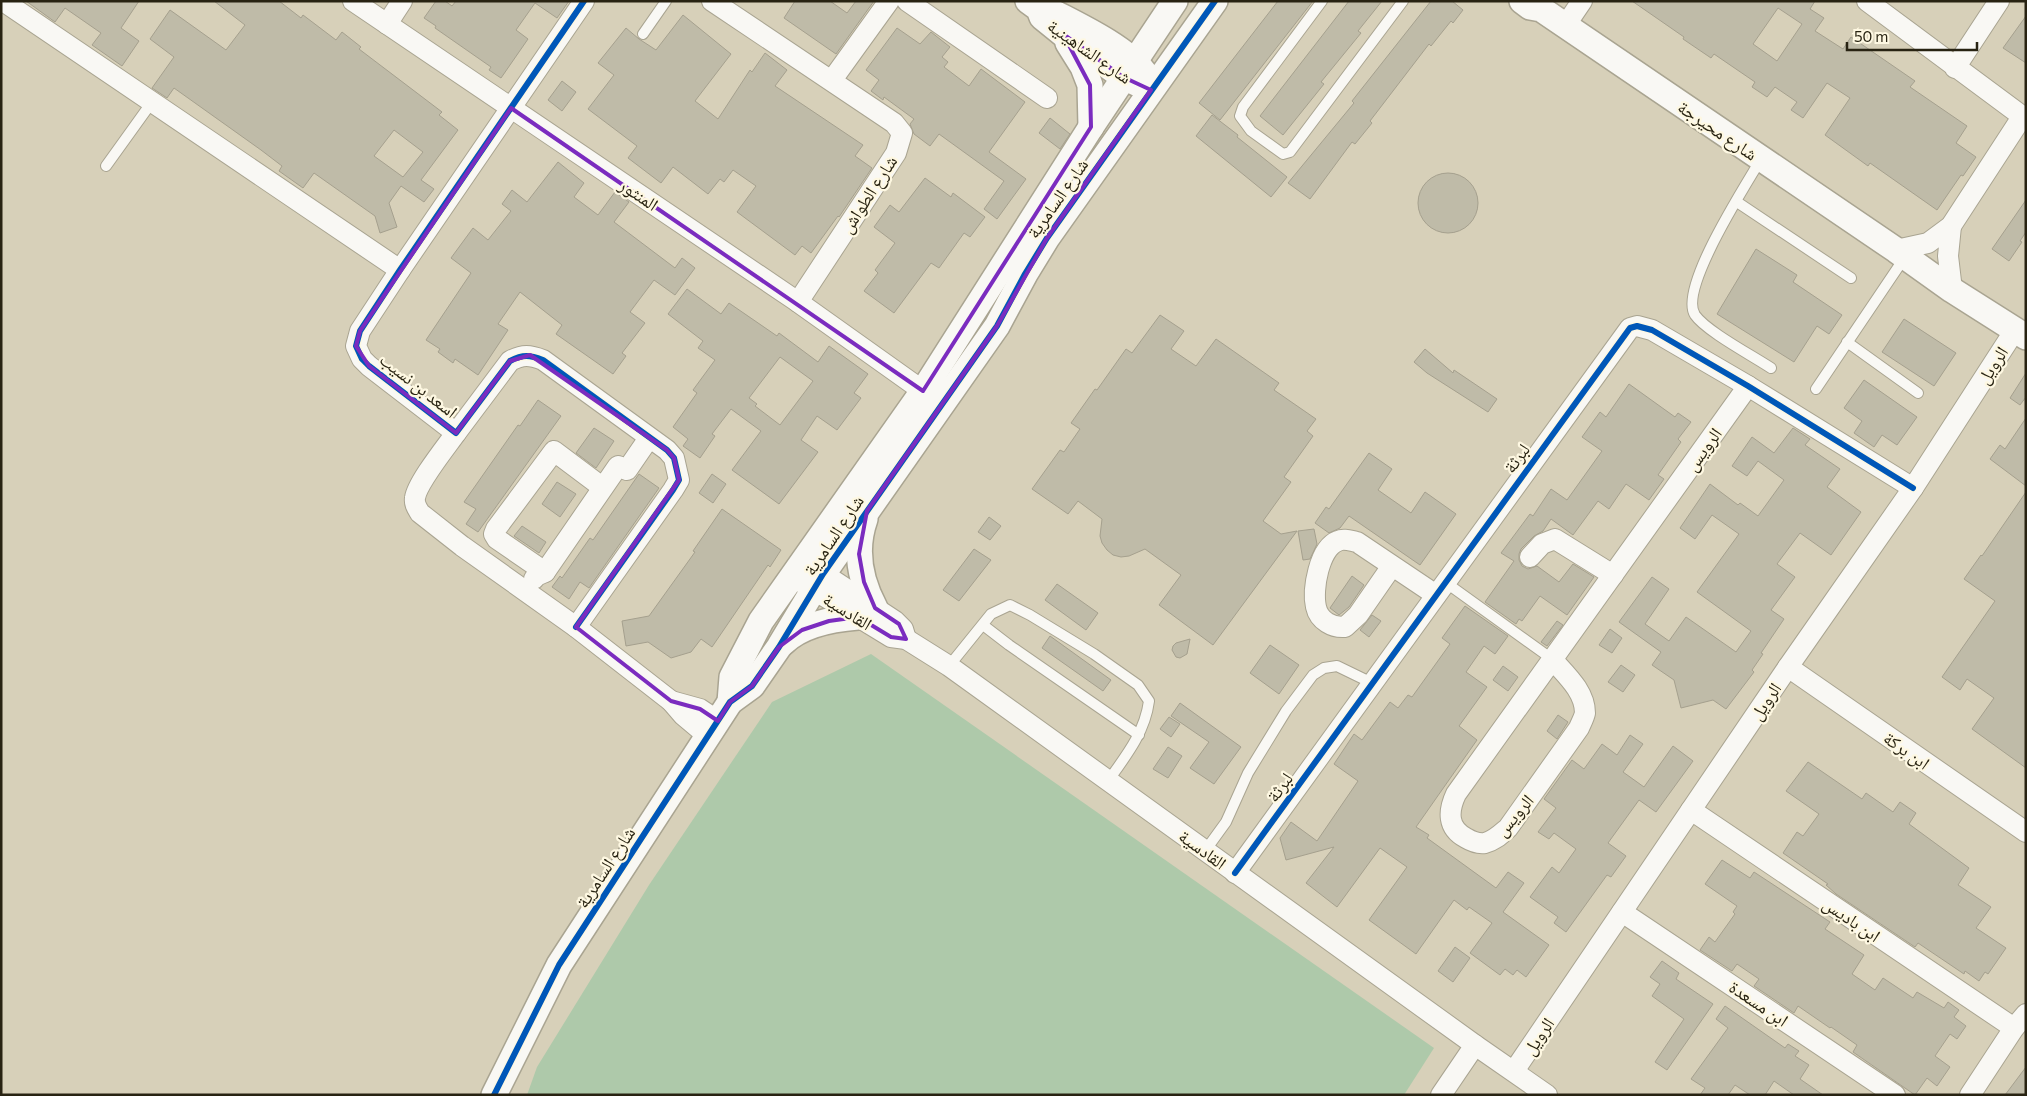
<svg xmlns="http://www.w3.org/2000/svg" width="2027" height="1096" viewBox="0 0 2027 1096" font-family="Commissioner,'Noto Naskh Arabic',sans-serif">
<rect width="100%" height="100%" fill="#d7d0b9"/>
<path fill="#aec9aa" d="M871,654L1434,1048L1404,1095H527L537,1067L649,885L772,702Z"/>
<g fill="#bfbba8" stroke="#a5a08e" fill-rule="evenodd">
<path d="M26,1H139L121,28L139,41L122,66L92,45L101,33L65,8L55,22Z"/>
<path d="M214,1H279L301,18L303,15L336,40L342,32L361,47L359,49L442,112L439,115L458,130L421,180L434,189L424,202L401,186L389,203L397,227L380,233L375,216L314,173L303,188L279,171L282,166L261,150L174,88L167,98L152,88L174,57L150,39L170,10L226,50L245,25ZM394,130L423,152L403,177L374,156Z"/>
<path d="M436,1H445L452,6L456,1H569L557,18L535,3L516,30L528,39L501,78L489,70L491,67L435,28L436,26L424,18Z"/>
<path d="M795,1H830L847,13L856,1H874L836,54L784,18Z"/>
<path d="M1278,1H1313L1220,120L1199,103Z"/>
<path d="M1349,1H1382L1358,31L1361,33L1321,82L1324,84L1283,135L1260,116Z"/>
<path d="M1431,1H1452L1463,10L1453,23L1451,21L1431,46L1429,44L1370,121L1372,123L1355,144L1352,142L1310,199L1288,183L1354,103L1352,101Z"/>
<path d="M1632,1H1815L1810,9L1824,18L1815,31L1843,49L1851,37L1915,81L1910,87L1967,126L1956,143L1976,157L1963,176L1961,175L1937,210L1870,163L1868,166L1825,135L1850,98L1827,83L1803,118L1791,110L1797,102L1775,87L1767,97L1752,87L1755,82L1714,54L1711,58L1683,39L1684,37ZM1778,8L1802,24L1777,61L1753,44Z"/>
<path d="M683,15L731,54L695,101L718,119L750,70L752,72L765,53L787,70L775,86L863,145L855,156L872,168L839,217L838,216L811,253L802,246L795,255L737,212L756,186L733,170L724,182L720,179L708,194L673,167L661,183L628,158L637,146L588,109L614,75L598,63L626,28L639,39L656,50Z"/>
<path d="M2026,16V63L2003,48Z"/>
<path d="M897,28L920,44L931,32L950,47L942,57L948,62L944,67L969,86L981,69L1025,102L989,152L1026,179L997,219L984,209L1004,181L939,134L930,146L914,134L910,124L914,119L884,97L883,100L871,91L879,80L866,70Z"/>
<path d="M562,81L576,92L562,111L548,100Z"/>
<path d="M1212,115L1238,135L1237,137L1287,177L1271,197L1196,136Z"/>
<path d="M1050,118L1070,134L1060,149L1039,133Z"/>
<path d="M558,162L584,183L574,197L598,215L615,192L629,202L614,222L675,268L682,258L695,268L675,295L654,280L630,312L645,323L622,353L626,356L613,374L556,334L562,325L520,292L498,324L508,330L478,375L455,359L453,363L438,352L440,349L426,340L471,273L451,258L473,228L488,240L511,211L502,204L512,190L527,202Z"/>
<circle cx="1448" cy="203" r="30"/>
<path d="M925,178L951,197L953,193L985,217L970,237L964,233L939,268L931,263L894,313L864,291L878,273L875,270L895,243L874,227L890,205L899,212Z"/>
<path d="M2026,200V232L2020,241L2022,242L2009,261L1992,249Z"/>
<path d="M1756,249L1797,275L1793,282L1842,315L1829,334L1817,326L1794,362L1717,314Z"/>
<path d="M687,289L721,314L729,303L777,336L779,333L818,362L829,346L868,374L854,393L861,398L837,430L817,416L801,440L818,452L779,504L732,470L761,431L731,409L712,434L715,436L700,458L683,446L688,439L673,427L697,393L693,390L715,360L698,348L703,341L668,314ZM780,357L813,381L780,425L755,406L757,404L749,398Z"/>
<path d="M1160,315L1184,331L1171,349L1196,366L1216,339L1279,383L1274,390L1316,419L1307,431L1313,436L1284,477L1291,482L1263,521L1281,534L1297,531L1213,645L1159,605L1181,575L1145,549L1129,556L1121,557L1113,555L1107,550L1102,543L1100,536L1102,519L1078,501L1068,514L1032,489L1060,450L1064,452L1080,429L1071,423L1095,389L1097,390L1126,349L1132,353Z"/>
<path d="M1904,319L1956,353L1934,386L1882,352Z"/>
<path d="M1425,349L1453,373L1454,370L1497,399L1488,412L1427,373L1414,362Z"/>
<path d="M2026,373V397L2020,405L2010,398Z"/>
<path d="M1864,380L1917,417L1897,445L1882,435L1874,447L1854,433L1862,421L1844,408Z"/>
<path d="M1629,384L1675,417L1678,413L1691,422L1678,439L1681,442L1658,475L1664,479L1649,500L1626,484L1609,509L1598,501L1573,535L1551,519L1543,531L1534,536L1521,549L1519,554V560L1522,566L1528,569L1537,566L1559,582L1573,564L1594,577L1567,615L1540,596L1522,621L1519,619L1516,624L1485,602L1514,561L1501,553L1530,514L1533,516L1551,489L1567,500L1602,451L1582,437L1600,412L1606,417Z"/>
<path d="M538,400L561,416L478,532L466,524L476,509L464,502L518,425L520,426Z"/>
<path d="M2026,418V486L1990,459L2000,445L2005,449Z"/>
<path d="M594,428L614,441L596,468L576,453Z"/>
<path d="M1793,428L1810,439L1805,445L1840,469L1827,487L1861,512L1831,555L1800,533L1777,564L1795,577L1771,610L1784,619L1761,653L1763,654L1752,670L1754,672L1726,709L1713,700L1681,708L1674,680L1652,665L1661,652L1619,622L1652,577L1669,589L1645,624L1669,641L1686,617L1736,652L1751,631L1697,592L1739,534L1712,515L1695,539L1680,528L1710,484L1738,505L1740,503L1758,516L1784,480L1758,461L1747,476L1732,466L1752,437L1774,453Z"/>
<path d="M1369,453L1392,469L1378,490L1411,513L1425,492L1456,514L1420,565L1349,516L1340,528L1329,533L1315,523L1326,507L1329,509Z"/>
<path d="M639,474L659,488L589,588L580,582L569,599L552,587L560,576L562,578L590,538L593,540Z"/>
<path d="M712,474L726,484L713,503L699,493Z"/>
<path d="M557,482L576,494L560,517L542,504Z"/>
<path d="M2026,492V768L1972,729L1994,698L1967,679L1960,690L1942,677L1995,601L1964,579L1981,555L1982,556Z"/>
<path d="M722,509L781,550L770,567L768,565L712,647L701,639L691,652L671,658L648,642L626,646L622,621L649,616L695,552L693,551Z"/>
<path d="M989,517L1001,526L990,540L978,532Z"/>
<path d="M522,526L546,542L539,553L514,536Z"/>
<path d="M1314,529L1317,544L1310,559L1303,560L1298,531Z"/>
<path d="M974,549L991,560L959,601L943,590Z"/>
<path d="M1352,576L1364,585L1349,607L1339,615L1330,608Z"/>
<path d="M1057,584L1098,613L1086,630L1045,600Z"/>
<path d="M1465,606L1508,636L1495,654L1484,646L1466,672L1487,687L1459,726L1477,740L1416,827L1429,835L1427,838L1496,888L1508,872L1524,883L1503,912L1549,945L1526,977L1517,970L1513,975L1505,969L1500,975L1470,953L1492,923L1469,907L1467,910L1454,900L1416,954L1369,920L1407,867L1380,848L1337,907L1306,883L1334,847L1286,860L1280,838L1291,822L1317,841L1358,781L1334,764L1354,734L1362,740L1390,702L1398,708L1408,695L1412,697L1450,644L1442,638Z"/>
<path d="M1372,615L1381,621L1369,637L1360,630Z"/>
<path d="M1557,621L1563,625L1547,646L1541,642Z"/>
<path d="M1610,629L1622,638L1612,653L1599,645Z"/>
<path d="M1050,636L1111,680L1103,691L1042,648Z"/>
<path d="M1190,639L1187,654L1180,658L1176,657L1172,650L1173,646L1176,643Z"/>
<path d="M1270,645L1299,665L1279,694L1250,673Z"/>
<path d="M1621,665L1635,675L1623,692L1608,682Z"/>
<path d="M1503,666L1518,677L1508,691L1493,680Z"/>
<path d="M1180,703L1241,747L1214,784L1190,768L1209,742L1171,716Z"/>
<path d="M1558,715L1568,722L1557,739L1547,731Z"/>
<path d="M1169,717L1180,724L1171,737L1160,729Z"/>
<path d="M1630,735L1643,744L1623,772L1644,787L1673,746L1693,761L1656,812L1639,800L1608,843L1626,856L1611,877L1607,875L1566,932L1554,923L1558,917L1530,897L1552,867L1559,873L1576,849L1554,833L1549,839L1538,832L1556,808L1544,799L1572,760L1584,769L1602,744L1617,755Z"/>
<path d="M1168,747L1182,756L1168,778L1153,769Z"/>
<path d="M1808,762L1862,799L1866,793L1893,812L1900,802L1916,813L1909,824L1969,868L1958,885L1991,907L1976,928L2006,948L1988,974L1985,972L1979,981L1965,971L1964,974L1918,943L1915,947L1836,894L1826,885L1828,884L1783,853L1797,832L1803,836L1819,814L1786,791Z"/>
<path d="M1722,860L1750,878L1754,872L1830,922L1825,929L1864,955L1852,974L1875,990L1883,978L1913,998L1917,992L1944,1008L1948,1002L1959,1010L1954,1017L1966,1026L1957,1039L1950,1034L1935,1056L1950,1067L1937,1086L1927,1078L1915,1095L1853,1052L1857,1045L1831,1027L1830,1028L1798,1006L1794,1013L1754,986L1759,979L1737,964L1732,971L1700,950L1709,937L1715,942L1735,914L1733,912L1737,906L1705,884Z"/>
<path d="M1455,947L1470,958L1453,982L1438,971Z"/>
<path d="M1662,961L1679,973L1676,979L1713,1004L1667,1070L1655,1062L1684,1019L1652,996L1660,984L1650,977Z"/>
<path d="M1725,1006L1785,1048L1788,1044L1799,1051L1795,1056L1809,1065L1800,1079L1823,1095H1794L1774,1081L1765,1095H1750L1735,1085L1728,1095H1700L1705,1088L1691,1079L1728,1028L1716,1019Z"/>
<path d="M2026,1067V1095H2005Z"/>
</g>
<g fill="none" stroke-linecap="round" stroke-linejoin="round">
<g stroke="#a9a491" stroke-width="12">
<g id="service">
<path d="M1322,1L1243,107L1240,116L1251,131L1283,154L1290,152L1403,1"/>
<path d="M643,34L666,1"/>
<path d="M1761,159C1746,185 1678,289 1695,315C1706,331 1753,356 1771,368"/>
<path d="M106,166L152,102"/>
<path d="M1737,202L1851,278"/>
<path d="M1847,342L1918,393"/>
<path d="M1816,389L1905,257"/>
<path d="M1445,582L1552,659"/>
<path d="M983,625L1009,645L1139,735"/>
<path d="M949,666L991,614L1010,605L1030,615L1094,654L1138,685L1149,701C1145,732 1126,756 1108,781"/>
<path d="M1205,851L1226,822L1248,773L1286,711L1313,675L1324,668L1337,666L1372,683"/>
</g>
</g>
<g stroke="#a9a491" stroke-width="22">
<g id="minor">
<path d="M3,1L400,270"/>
<path d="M353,1L798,302L923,391"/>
<path d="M712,1L894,123L902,133L896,153L798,302"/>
<path d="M907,1L1047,98"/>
<path d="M1867,1L2026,119"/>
<path d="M387,24L402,1"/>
<path d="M1565,26L1582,1"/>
<path d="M1955,68L1999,1"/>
<path d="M832,80L889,1"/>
<path d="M1951,226L1948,256L1952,290"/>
<path d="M1896,250L1928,243L1951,226L2022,117"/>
<path d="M456,433C446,447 417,483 415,498C414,504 417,508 420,513L462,546L576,627L671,701L683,715L708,736"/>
<path d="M1530,557L1542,544L1555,539L1613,575"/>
<path d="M810,565L895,621L903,629L906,639"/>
<path d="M1392,566L1358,615L1345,627C1333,628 1319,621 1316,607C1312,590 1319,548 1338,541C1344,538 1351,541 1357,542L1436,595"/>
<path d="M545,572L497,539L494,534L496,529L554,451L602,487"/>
<path d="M534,579L536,576L545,572L618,466L627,470L649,438"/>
<path d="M801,582L891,637L906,639L949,666L1475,1045L1547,1095"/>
<path d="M576,627L673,490L679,480L674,458L667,450L543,360C530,355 523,354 510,361L456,433L369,366L362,359L356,346L360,331L400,270L584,1"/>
<path d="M1552,659C1565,674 1585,691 1585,713C1584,718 1581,723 1579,728L1508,828C1501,834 1494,841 1485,843C1478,844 1471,841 1466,838C1447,828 1448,811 1456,794L1748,386"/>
<path d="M1788,667L2026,832"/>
<path d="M671,701L700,709L718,721"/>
<path d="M1691,810L2014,1028"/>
<path d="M1235,873L1630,328L1637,326L1652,330L1748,386L1913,488"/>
<path d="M1622,912L1895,1095"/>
<path d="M1514,1071L1788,667L1913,488L2015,330"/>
<path d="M1441,1095L1475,1045"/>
<path d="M1970,1095L2014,1028L2026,1014"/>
</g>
</g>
<g stroke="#a9a491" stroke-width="28">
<g id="tertiary">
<path d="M1028,1L1039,9L1042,17L1063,34L1123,77L1138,84"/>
<path d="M1522,1L1530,7L1541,9L1896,250L1952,290L2026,337"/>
<path d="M1055,13C1082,27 1126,48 1144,72"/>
<path d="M1068,43L1083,67L1090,85L1091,127"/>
<path d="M865,519C854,550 860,580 875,608"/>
<path d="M783,643C802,624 832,619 858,617"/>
<path d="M730,702L732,677L761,621L923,391L1091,127L1175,1"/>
<path d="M494,1095L559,965L730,702L752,686L779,647L823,574L997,326L1025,274L1047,238L1215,1"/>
</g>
</g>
<use href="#service" stroke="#f9f8f4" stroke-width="10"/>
<use href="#minor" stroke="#f9f8f4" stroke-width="20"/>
<use href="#tertiary" stroke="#f9f8f4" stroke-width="25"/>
<g stroke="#fef8e2" stroke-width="9">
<g id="cycleway">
<path d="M576,627L673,490L679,480L674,458L667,450L543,360C530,355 523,354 510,361L456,433L369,366L362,359L356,346L360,331L400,270L584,1"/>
<path d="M1235,873L1630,328L1637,326L1652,330L1748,386L1913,488"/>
<path d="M494,1095L559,965L730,702L752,686L779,647L823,574L997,326L1025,274L1047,238L1215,1"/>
</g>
</g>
<use href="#cycleway" stroke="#0057b8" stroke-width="6"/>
</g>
<path fill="none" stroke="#7b2cbf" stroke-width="4" stroke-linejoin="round" d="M1063,34L1123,77L1151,90L1047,238L997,326L867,511L859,554L864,582L875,608L899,624L906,639L891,637L858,617L829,621L802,630L779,647L752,686L730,702L718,721L700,709L671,701L576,627L679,480L674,458L667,450L530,355L510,361L456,433L369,366L356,346L360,331L511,108L923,391L1091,127L1090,85Z"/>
<g text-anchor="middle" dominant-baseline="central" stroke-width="4.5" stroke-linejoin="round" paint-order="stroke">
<g font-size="18" fill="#282312" stroke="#fef8e2">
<text transform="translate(1090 51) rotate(35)">شارع الشاهينية</text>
<text transform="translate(1718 130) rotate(34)">شارع محيرجة</text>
<text transform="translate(639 194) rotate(34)">المنثور</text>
<text transform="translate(868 194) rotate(-57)">شارع الطواش</text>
<text transform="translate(1057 198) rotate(-55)">شارع السامرية</text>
<text transform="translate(1992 365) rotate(-57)">الرويل</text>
<text transform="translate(419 385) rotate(38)">اسعد بن نسيب</text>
<text transform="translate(1703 449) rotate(-54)">الرويس</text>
<text transform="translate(1516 458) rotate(-54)">لبرثة</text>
<text transform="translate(833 535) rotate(-56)">شارع السامرية</text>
<text transform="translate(848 611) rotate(32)">القادسية</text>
<text transform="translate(1765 701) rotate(-56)">الرويل</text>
<text transform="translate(1907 750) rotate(35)">ابن بركة</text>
<text transform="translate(1279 787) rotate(-54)">لبرثة</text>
<text transform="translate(1514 815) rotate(-50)">الرويس</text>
<text transform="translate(1203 849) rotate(36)">القادسية</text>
<text transform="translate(605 867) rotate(-57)">شارع السامرية</text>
<text transform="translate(1852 919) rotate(34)">ابن باديس</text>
<text transform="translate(1759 1003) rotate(34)">ابن مسعدة</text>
<text transform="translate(1538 1036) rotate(-56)">الرويل</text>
</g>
</g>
<rect width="2027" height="1096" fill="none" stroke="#282312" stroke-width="5"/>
<path d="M1847 42v8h130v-8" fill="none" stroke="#282312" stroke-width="2.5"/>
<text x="1854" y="42" font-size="15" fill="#282312" stroke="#fef8e2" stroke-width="4" paint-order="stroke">50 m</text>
</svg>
